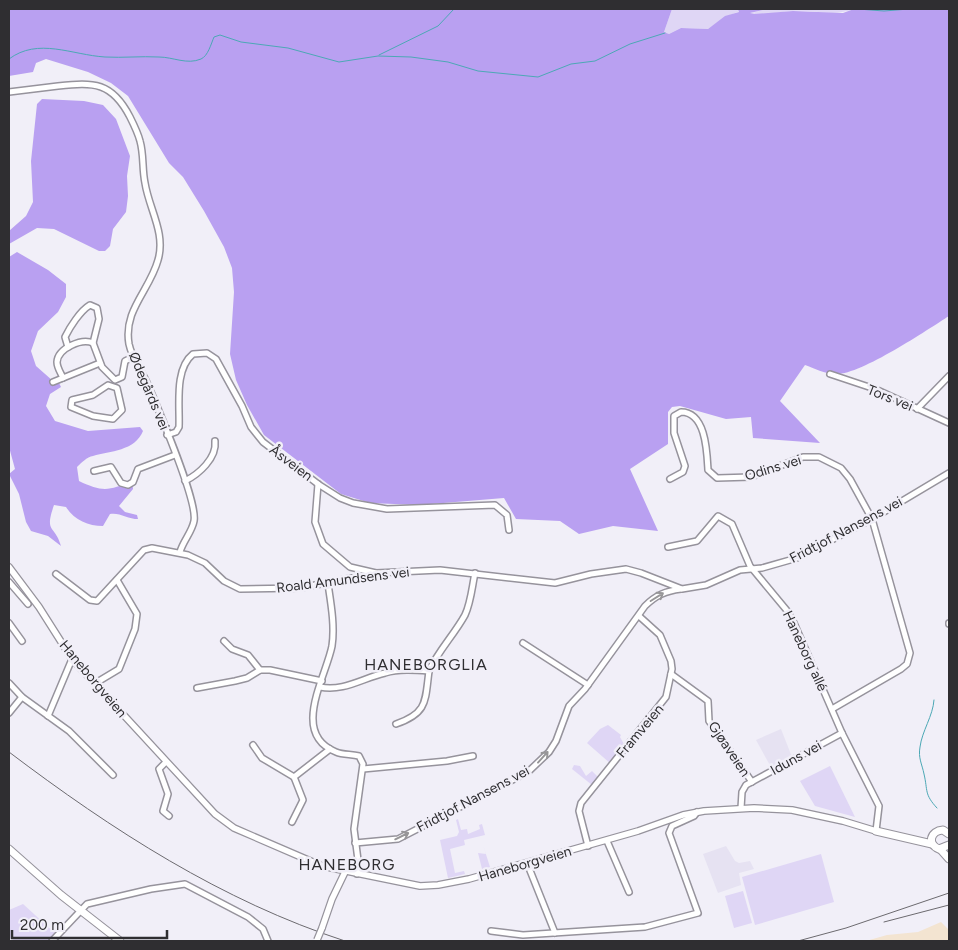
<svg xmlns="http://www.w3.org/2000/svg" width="958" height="950" viewBox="0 0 958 950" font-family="Figtree,sans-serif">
<rect width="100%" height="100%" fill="#f1eff8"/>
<g fill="#e6e2f2">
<path d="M781,729L792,757L772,769L756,740Z"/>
<path d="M726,846L735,861L739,863L750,861L754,869L739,873L741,885L718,893L703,854Z"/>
</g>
<path fill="#f3e4d1" d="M941,922L949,930V941H866L887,935L918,932Z"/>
<g fill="#dfd6f5">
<path d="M672,9H738L740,11L725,17L708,29L681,28L669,34L664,32Z"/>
<path d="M767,9H854C834,17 813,9 792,11C778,12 763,16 748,14Z"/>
<path d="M608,725L621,735L620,737L625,746L611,764L587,743L600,729Z"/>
<path d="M574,765L580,766L586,776L592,771L599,778L592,785L572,769Z"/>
<path d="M830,766L855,817L815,806L800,781Z"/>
<path d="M458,819L461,830L467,829L468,834L480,829L479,825L482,824L485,835L464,840L465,845L450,849L455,873L464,871L465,874L448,878L440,840L457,836L459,832L456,820Z"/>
<path d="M483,845L490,867L482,869L478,853L486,854Z"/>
<path d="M821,854L834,902L755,925L742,877Z"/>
<path d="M743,891L752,923L734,928L725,896Z"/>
<path d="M23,904L57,935L51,941H15L9,937V910Z"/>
</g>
<g fill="#b9a0f1">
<path d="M9,9H672L664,32L669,34L681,28L708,29L725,16L739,12L738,9H767L750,13L754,14L793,11L843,13L854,9H949V316C927,330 859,376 835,374C825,374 814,368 805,365L780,401L820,443L753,438L751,417L726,419L680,406L672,407L668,412V444L630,469L658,531L613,526L579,534L560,521L516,519L504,498L419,505L370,503L341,494L264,435L247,405L236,380L230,354L234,292L232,268L224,247L204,211L183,177L169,163L128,96L111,83L88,72L46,59L36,63L33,72L9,76Z"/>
<path d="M42,99L84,101L103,105L116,119L130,156L127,176L128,196L126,212L113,229L110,246L105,251H99L54,229L37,228L9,244V231L26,216L33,202L31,161L37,104Z"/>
<path d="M17,252L48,270L66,284V297L58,312L38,331L31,351L36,366L53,381L59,383L61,387L50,394L46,406L55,421L88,431L140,427L143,431C135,451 110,451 93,456C87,457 81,463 77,467L79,481C102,492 109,491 132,481L133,489L119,506L125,512L137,515L138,519C128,519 119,512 110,514L103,526C88,526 74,520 66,507L54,505C44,534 55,524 61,546L48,536L31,531L26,522L19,494L9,474L15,469L9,447V257Z"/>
</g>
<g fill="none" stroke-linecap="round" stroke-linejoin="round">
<g stroke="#4ca8b5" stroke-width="1">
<path d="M858,9L884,11L909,9"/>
<path d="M379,55L438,26L454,9"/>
<path d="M9,59C38,37 72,55 105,57C123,58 141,56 159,57C173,57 187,65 201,59C208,56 211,44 214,37L220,35L241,42L288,48L339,62L378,56L411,57L448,62L478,71L538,77L571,64L595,61L630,44L665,33"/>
<path d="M934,700C933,716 922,731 920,747C918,758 922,764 924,774C928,791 924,794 937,808"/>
</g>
<g stroke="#96939c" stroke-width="8">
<g id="minor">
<path d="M9,92C25,90 41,88 58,86C94,82 112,82 130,117C134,125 138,133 140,141C144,155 142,169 145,183C149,209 166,233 158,260C150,290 123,310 129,344C132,359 142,371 148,385C158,409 198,501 194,521C192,532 183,541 180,552"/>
<path d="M68,347L65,337C70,327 80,311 90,305L97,308L99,319L93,343"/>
<path d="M830,374L875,389L949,423"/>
<path d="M63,378C61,373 57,368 57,362C58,348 82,338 93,343L102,367L115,380L122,377L125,361L133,357"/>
<path d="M53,382L100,363"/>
<path d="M108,385L117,388L122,410L113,419L93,416L71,407L72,400L93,395Z"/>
<path d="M917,409L949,376"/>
<path d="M167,435L176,432L179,427C180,406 174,369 193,354L207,353L216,359L242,406L251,427L263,442L318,484L340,498L353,503L387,509L495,505L507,515L509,530"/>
<path d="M94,471L111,467L121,483L128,485L133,482L138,469L175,455"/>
<path d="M670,479L683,472L685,466L674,433V416L681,412C706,412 707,452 708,470L717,478L751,477L803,457H819L841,468L850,479L872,519L910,653L907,664L901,669L832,709"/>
<path d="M185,481C199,474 217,458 215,441"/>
<path d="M318,484L315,522L323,544L350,567L376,573"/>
<path d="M668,547L697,541L718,516L732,524L750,566L789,613L794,623L842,733L879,806L876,831"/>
<path d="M56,574L90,600L97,601L144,550L152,548L188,555L205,563L224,581L240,589L300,588L351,578L371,579L376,573L440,570L555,583L591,574L626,569L641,573L682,589L706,585L740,570L762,568L797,558L872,519L949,473"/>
<path d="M9,582L28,604"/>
<path d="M328,584C331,604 335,626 332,646C326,677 290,734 336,752C343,755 351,754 359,756L363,764L354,829L358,860L357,874"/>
<path d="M9,623L22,641"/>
<path d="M949,623V624"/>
<path d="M224,641L232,649L248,655L260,670"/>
<path d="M523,643L588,685"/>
<path d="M671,674L708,701L709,721L752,782"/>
<path d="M9,683L22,697L69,731L113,775"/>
<path d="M94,684L119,669L135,629L137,614L117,580"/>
<path d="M320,687C343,692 363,678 385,673C399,669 414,670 429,671C438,651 454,635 465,615C471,602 472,587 475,573"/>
<path d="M197,688L235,681L247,678L260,670H270L322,681"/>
<path d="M9,713L22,697"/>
<path d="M48,716L72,659"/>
<path d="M396,724C428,713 425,701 429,671"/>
<path d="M253,745L262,758L294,777L330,749"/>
<path d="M166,762L159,769L168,794L163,811L169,816"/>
<path d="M363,769L447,761L473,756"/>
<path d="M741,808L742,792L746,785L842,733"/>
<path d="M292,822L303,800L294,777"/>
<path d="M607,841L629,892"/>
<path d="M355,843L398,839L528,772L549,752L556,741L569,706L585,689L645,606C656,595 666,591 681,589"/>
<path d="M588,846L579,811L581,803L666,697L672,669L671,661L660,635L639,616"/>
<path d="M527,863L555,933"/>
<path d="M491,931L523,935L645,927L698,913L669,833L672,826L694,816L697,812"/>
<path d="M52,941L87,904L151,889L185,884L248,917L263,929L268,941"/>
</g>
</g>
<g stroke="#96939c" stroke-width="8">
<g id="tertiary">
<path d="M9,567L39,607L72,659L215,814L234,828L322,866L420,886L438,885L469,879L638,831L683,815L704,811L754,808L792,810L843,821L876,831"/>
<path d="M322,928L332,899L345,872"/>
</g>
</g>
<g stroke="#96939c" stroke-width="9">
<g id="secondary">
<path d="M876,831L932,844"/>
<path d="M949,834L943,830C930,831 927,844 939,849L949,845"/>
<path d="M9,849L61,895L120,941"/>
<path d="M941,850L949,859"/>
</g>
</g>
<use href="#minor" stroke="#fff" stroke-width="5"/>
<use href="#tertiary" stroke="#fff" stroke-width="5.5"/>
<use href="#secondary" stroke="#fff" stroke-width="7"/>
<g stroke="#6c6a6f" stroke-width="1">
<path d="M9,752C112,830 222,901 345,941"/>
<path d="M884,922L949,905"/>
<path d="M798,941L846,928L949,893"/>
</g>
<g stroke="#96939c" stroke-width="8" stroke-linecap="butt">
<path id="tertiary-bridge" d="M317,940L322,928"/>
</g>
<use href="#tertiary-bridge" stroke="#fff" stroke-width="5.5"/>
</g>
<defs><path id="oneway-shaft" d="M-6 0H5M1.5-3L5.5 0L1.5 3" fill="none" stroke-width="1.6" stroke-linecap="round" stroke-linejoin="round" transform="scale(1.25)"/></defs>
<g stroke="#979698">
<use href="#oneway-shaft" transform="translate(657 597) rotate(-32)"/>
<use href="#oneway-shaft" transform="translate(543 757) rotate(-48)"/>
<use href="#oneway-shaft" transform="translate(402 836) rotate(-26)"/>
</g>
<g text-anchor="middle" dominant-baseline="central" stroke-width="5" stroke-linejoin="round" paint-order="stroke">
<g font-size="14" fill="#2f2e31" stroke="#f1eff8">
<text transform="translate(149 391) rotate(67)">Ødegårds vei</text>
<text transform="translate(890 398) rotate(22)">Tors vei</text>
<text transform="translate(291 463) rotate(37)">Åsveien</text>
<text transform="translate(773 468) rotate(-17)">Odins vei</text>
<text transform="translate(846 530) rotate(-28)">Fridtjof Nansens vei</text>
<text transform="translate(343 580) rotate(-7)">Roald Amundsens vei</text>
<text transform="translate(805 651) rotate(65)">Haneborg allé</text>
<text transform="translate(93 679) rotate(50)">Haneborgveien</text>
<text transform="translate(640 731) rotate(-50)">Framveien</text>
<text transform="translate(729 749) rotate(56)">Gjøaveien</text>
<text transform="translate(796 758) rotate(-29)">Iduns vei</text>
<text transform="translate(473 799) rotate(-28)">Fridtjof Nansens vei</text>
<text transform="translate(525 864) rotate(-16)">Haneborgveien</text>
</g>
<g font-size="16" letter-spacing="1" fill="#2f2e31" stroke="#f1eff8">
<text x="426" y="664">HANEBORGLIA</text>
<text x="347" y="864">HANEBORG</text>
</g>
</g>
<rect width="958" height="950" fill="none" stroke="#2f2e31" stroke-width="20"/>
<path d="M12 930v8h155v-8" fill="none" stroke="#2f2e31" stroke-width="2.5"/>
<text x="20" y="930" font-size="15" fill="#2f2e31" stroke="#f1eff8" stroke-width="4" paint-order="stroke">200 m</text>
</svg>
